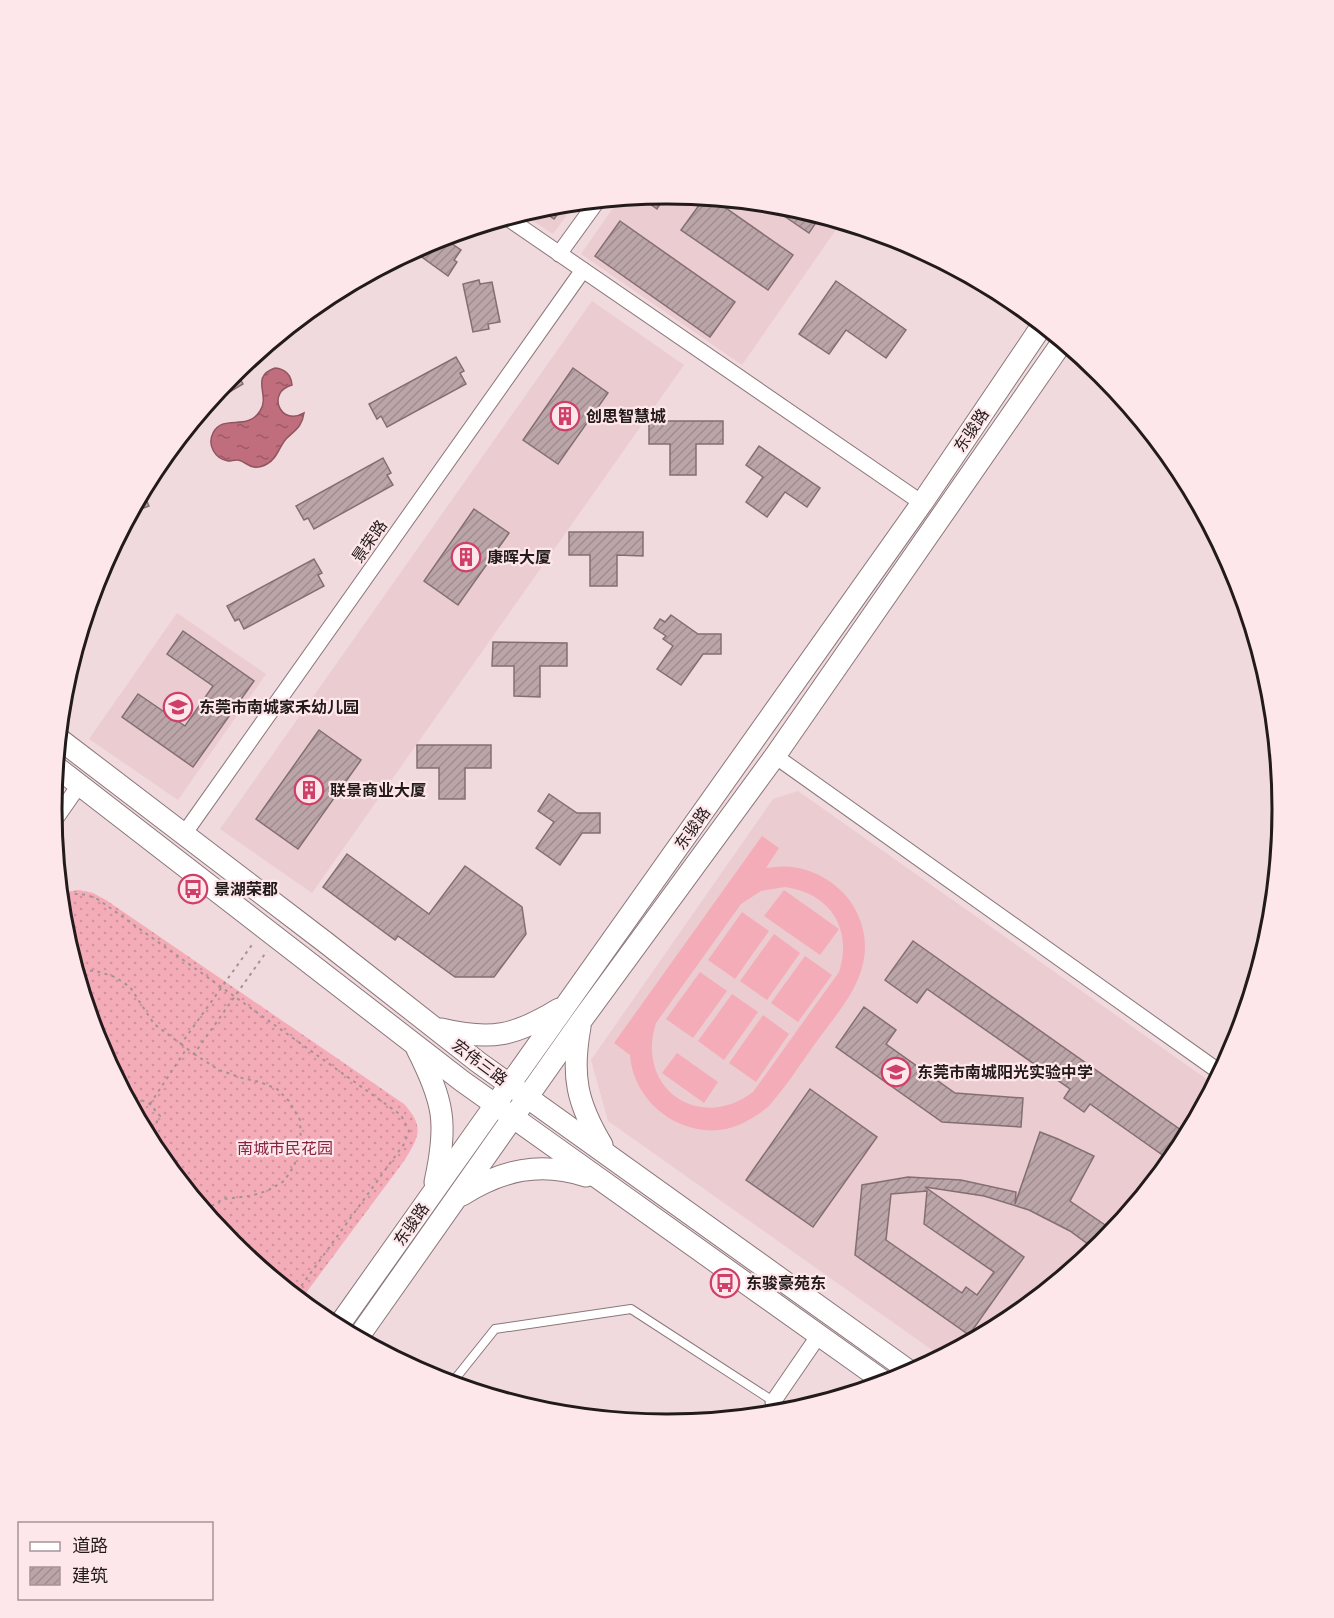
<svg xmlns="http://www.w3.org/2000/svg" width="1334" height="1618" viewBox="0 0 1334 1618" font-family="Ubuntu,'Noto Sans SC',sans-serif">
<defs>
<pattern id="grass-dots" width="8" height="8" patternUnits="userSpaceOnUse" patternTransform="scale(1.5)"><rect width="8" height="8" fill="#f5acb9"/><path d="M2 2h.1M6 6h.1" fill="none" stroke="#d2939e" stroke-width="1.8" stroke-linecap="round"/></pattern>
<pattern id="water-ripples" width="26" height="14" patternUnits="userSpaceOnUse" patternTransform="scale(1.5)"><rect width="26" height="14" fill="#c06e7e"/><path d="M2 4q2-2 4 0t4 0M15 11q2-2 4 0t4 0" fill="none" stroke="#9c5a66"/></pattern>
<pattern id="building-hatch" width="6" height="6" patternUnits="userSpaceOnUse" patternTransform="scale(1.5)"><rect width="6" height="6" fill="#bba5a9"/><path d="M-1 1l2-2M0 6l6-6M5 7l2-2" fill="none" stroke="#a08d91"/></pattern>
</defs>
<rect width="100%" height="100%" fill="#f0dadd"/>
<g fill="#ebccd1">
<path d="M667,193L788,205L842,221L742,365L581,254L620,198Z"/>
<path d="M576,202L553,234L521,213L547,205Z"/>
<path d="M592,301L684,365L312,893L220,829Z"/>
<path d="M177,613L266,674L178,800L89,739Z"/>
<path d="M798,791L1215,1085L1179,1152L1102,1245L1009,1321L942,1357L608,1121L591,1060L773,799Z"/>
</g>
<path fill="url(#grass-dots)" d="M79,890L93,893L106,900L404,1104C425,1127 419,1137 404,1161L300,1301L231,1244L155,1151L98,1044L63,929L59,893Z"/>
<g fill="#f5acb9" fill-rule="evenodd">
<path d="M762,836L779,848L766,868C792,863 818,870 838,888C850,898 858,912 862,926C875,972 842,1007 817,1041C801,1063 786,1087 768,1107C755,1117 743,1125 726,1129C680,1138 633,1102 630,1055L614,1043ZM785,887C830,893 853,929 839,972L753,1092C699,1133 635,1088 656,1023L741,904L761,891Z"/>
<path d="M784,890L839,929L820,955L764,916Z"/>
<path d="M742,912L769,931L735,979L708,960Z"/>
<path d="M774,934L800,953L767,1000L740,981Z"/>
<path d="M805,956L832,975L798,1022L771,1003Z"/>
<path d="M700,972L727,991L693,1038L666,1019Z"/>
<path d="M732,994L758,1012L724,1060L698,1041Z"/>
<path d="M763,1015L789,1034L756,1082L729,1063Z"/>
<path d="M677,1053L718,1082L704,1103L662,1073Z"/>
</g>
<path fill="url(#water-ripples)" stroke="#915560" stroke-width="1.5" d="M275,368C286,369 291,375 292,385C266,392 280,427 304,413C302,427 295,430 286,439C279,447 277,459 267,464C250,473 246,460 237,460C234,460 231,461 228,461C215,459 207,445 213,433C223,413 247,432 260,411C271,395 249,377 275,368Z"/>
<g fill="url(#building-hatch)" stroke="#836f72" stroke-width="1.5" fill-rule="evenodd">
<path d="M667,193L657,209L639,196Z"/>
<path d="M705,197H710L793,255L768,290L681,230Z"/>
<path d="M566,203L554,219L538,208L547,205Z"/>
<path d="M765,203L788,205L821,215L809,233Z"/>
<path d="M620,221L735,302L710,337L595,256Z"/>
<path d="M442,237L461,250L454,260L457,262L448,276L412,250Z"/>
<path d="M479,280L480,284L492,282L500,322L488,324L489,329L473,332L463,284Z"/>
<path d="M836,281L906,330L886,358L846,330L829,354L799,334Z"/>
<path d="M456,357L464,371L460,373L466,384L387,427L381,416L377,419L369,404Z"/>
<path d="M573,368L608,393L558,464L523,440Z"/>
<path d="M235,370L243,384L206,406V405Z"/>
<path d="M649,421H723V444H696V475H670V444H649Z"/>
<path d="M759,446L820,488L807,507L785,492L767,517L746,502L763,477L746,465Z"/>
<path d="M383,458L391,473L387,475L393,485L314,529L308,518L304,520L296,506Z"/>
<path d="M142,490L149,506L130,513L136,501Z"/>
<path d="M474,509L509,533L458,605L424,581Z"/>
<path d="M569,532H643V556L617,555V586H590V555H569Z"/>
<path d="M314,559L322,573L318,575L324,586L244,629L239,619L235,621L227,606Z"/>
<path d="M671,615L698,634H721V654H703L681,685L657,669L673,646L663,639L666,636L654,628L660,619L665,622Z"/>
<path d="M183,631L254,681L193,767L122,717L138,694L185,726L213,686L167,654Z"/>
<path d="M493,642L567,643V666H540V697L514,696V666H492Z"/>
<path d="M319,730L361,760L298,849L256,819Z"/>
<path d="M417,745H491V768H465V799H439V768H417Z"/>
<path d="M549,794L577,813H600V833H582L560,865L536,848L554,822L538,811Z"/>
<path d="M347,854L429,914L465,866L522,907L526,934L494,977H455L398,936L395,940L323,887Z"/>
<path d="M913,941L1188,1135L1179,1152L1171,1161L1090,1104L1084,1112L1064,1098L1070,1089L927,989L917,1003L885,980Z"/>
<path d="M864,1007L896,1030L886,1044L955,1093L1023,1098L1021,1127L942,1122L836,1047Z"/>
<path d="M810,1089L877,1137L813,1227L746,1180Z"/>
<path d="M1040,1132L1058,1139L1094,1156L1070,1201L1114,1231L1096,1250L1070,1231L1029,1210L984,1196L925,1187L1024,1257L969,1335L855,1255L862,1185L908,1177L961,1180L1016,1192L1015,1204ZM927,1191L924,1224L994,1272L977,1295L966,1287L962,1293L886,1240L891,1194Z"/>
</g>
<g fill="none" stroke-linecap="round" stroke-linejoin="round">
<g stroke="#8b777a" stroke-width="10">
<path id="lane" d="M451,1384L495,1329L631,1309L790,1412"/>
</g>
<g stroke="#8b777a" stroke-width="17">
<g id="street">
<path d="M506,217L922,503"/>
<path d="M559,254L598,200"/>
<path d="M775,756L1221,1073"/>
<path d="M52,824L80,784"/>
<path d="M184,834L583,270"/>
<path d="M773,1402L819,1335"/>
</g>
</g>
<g stroke="#8b777a" stroke-width="23">
<g id="secondary">
<path d="M58,738L325,942L478,1062L912,1373"/>
<path d="M55,766L462,1081L886,1383"/>
<path d="M580,1027C571,1076 577,1103 602,1145"/>
<path d="M441,1029C491,1041 515,1036 559,1009"/>
<path d="M417,1049C444,1102 448,1123 435,1182"/>
<path d="M462,1195C502,1170 540,1161 586,1176"/>
<path d="M337,1328L922,503L1043,324"/>
<path d="M357,1339L581,1021L775,756L1063,341"/>
</g>
</g>
<g stroke="#a49395" stroke-width="2" stroke-dasharray="3 4.5" stroke-linecap="butt">
<path d="M60,897C74,892 85,893 99,900L401,1115L409,1131L404,1144L294,1296"/>
<path d="M75,970L96,971L115,977L130,987L154,1024L181,1044L254,942"/>
<path d="M181,1044L194,1054L267,951"/>
<path d="M194,1054L219,1070L242,1078L260,1082L277,1089L289,1101L300,1120L301,1144L294,1166L284,1181L267,1191L250,1196L223,1199L204,1211"/>
<path d="M150,1104L187,1048"/>
<path d="M130,1105L137,1098L150,1104L160,1116L148,1138"/>
</g>
<use href="#lane" stroke="#fff" stroke-width="8"/>
<use href="#street" stroke="#fff" stroke-width="15"/>
<use href="#secondary" stroke="#fff" stroke-width="21"/>
</g>
<defs>
<g id="building-ring" transform="scale(1.5)"><circle r="9.5" fill="#fee7ea" stroke="#ce4068" stroke-width="1.5"/><path d="M-4-6H4V6H1V3H-1V6H-4ZM-2.5-4.3h1.7v1.8h-1.7ZM.8-4.3h1.7v1.8H.8ZM-2.5-1h1.7V.8h-1.7ZM.8-1h1.7V.8H.8Z" fill="#ce4068"/></g>
<g id="school-ring" transform="scale(1.5)"><circle r="9.5" fill="#fee7ea" stroke="#ce4068" stroke-width="1.5"/><path d="M0-5L7-2L0 1L-7-2ZM-4 1L0 2.5L4 1V4Q0 6-4 4Z" fill="#ce4068"/></g>
<g id="bus-ring" transform="scale(1.5)"><circle r="9.5" fill="#fee7ea" stroke="#ce4068" stroke-width="1.5"/><path d="M-5-6H5V4H4V6H2V4H-2V6H-4V4H-5ZM-3.5-4V0h7V-4ZM-3.5 1.2v1.5H-2V1.2ZM2 1.2v1.5H3.5V1.2Z" fill="#ce4068"/></g>
</defs>
<g fill-rule="evenodd">
<use href="#building-ring" x="565" y="416"/>
<use href="#building-ring" x="466" y="557"/>
<use href="#school-ring" x="178" y="707"/>
<use href="#building-ring" x="309" y="790"/>
<use href="#bus-ring" x="193" y="889"/>
<use href="#school-ring" x="896" y="1072"/>
<use href="#bus-ring" x="725" y="1283"/>
</g>
<g text-anchor="middle" dominant-baseline="central" stroke-width="4.5" stroke-linejoin="round" paint-order="stroke">
<g font-size="16" font-weight="bold" fill="#221a1b" stroke="#fee7ea" text-anchor="start">
<text x="586" y="416">创思智慧城</text>
<text x="487" y="557">康晖大厦</text>
<text x="199" y="707">东莞市南城家禾幼儿园</text>
<text x="330" y="790">联景商业大厦</text>
<text x="214" y="889">景湖荣郡</text>
<text x="917" y="1072">东莞市南城阳光实验中学</text>
<text x="746" y="1283">东骏豪苑东</text>
</g>
<g font-size="16" fill="#221a1b" stroke="#fee7ea">
<text transform="translate(971 430) rotate(-56)">东骏路</text>
<text transform="translate(369 541) rotate(-55)">景荣路</text>
<text transform="translate(692 828) rotate(-54)">东骏路</text>
<text transform="translate(480 1062) rotate(37)">宏伟三路</text>
<text transform="translate(411 1224) rotate(-55)">东骏路</text>
</g>
<g font-size="16" fill="#882441" stroke="#fee7ea">
<text x="285" y="1148">南城市民花园</text>
</g>
</g>
<path d="M0 0H1334V1618H0ZM62 809a605 605 0 1 1 1210 0a605 605 0 1 1-1210 0Z" fill="#fee7ea" fill-rule="evenodd"/>
<path fill="none" stroke="#221a1b" stroke-width="3" d="M62 809a605 605 0 1 1 1210 0a605 605 0 1 1-1210 0Z"/>
<rect x="18" y="1522" width="195" height="78" fill="#fee7ea" stroke="#a69597" stroke-width="1.5"/>
<rect x="30" y="1542" width="30" height="9" fill="#ffffff" stroke="#a69597" stroke-width="1.5"/>
<text x="72" y="1552" font-size="18" fill="#221a1b">道路</text>
<rect x="30" y="1567" width="30" height="18" fill="url(#building-hatch)" stroke="#a69597" stroke-width="1.5"/>
<text x="72" y="1582" font-size="18" fill="#221a1b">建筑</text>
</svg>
